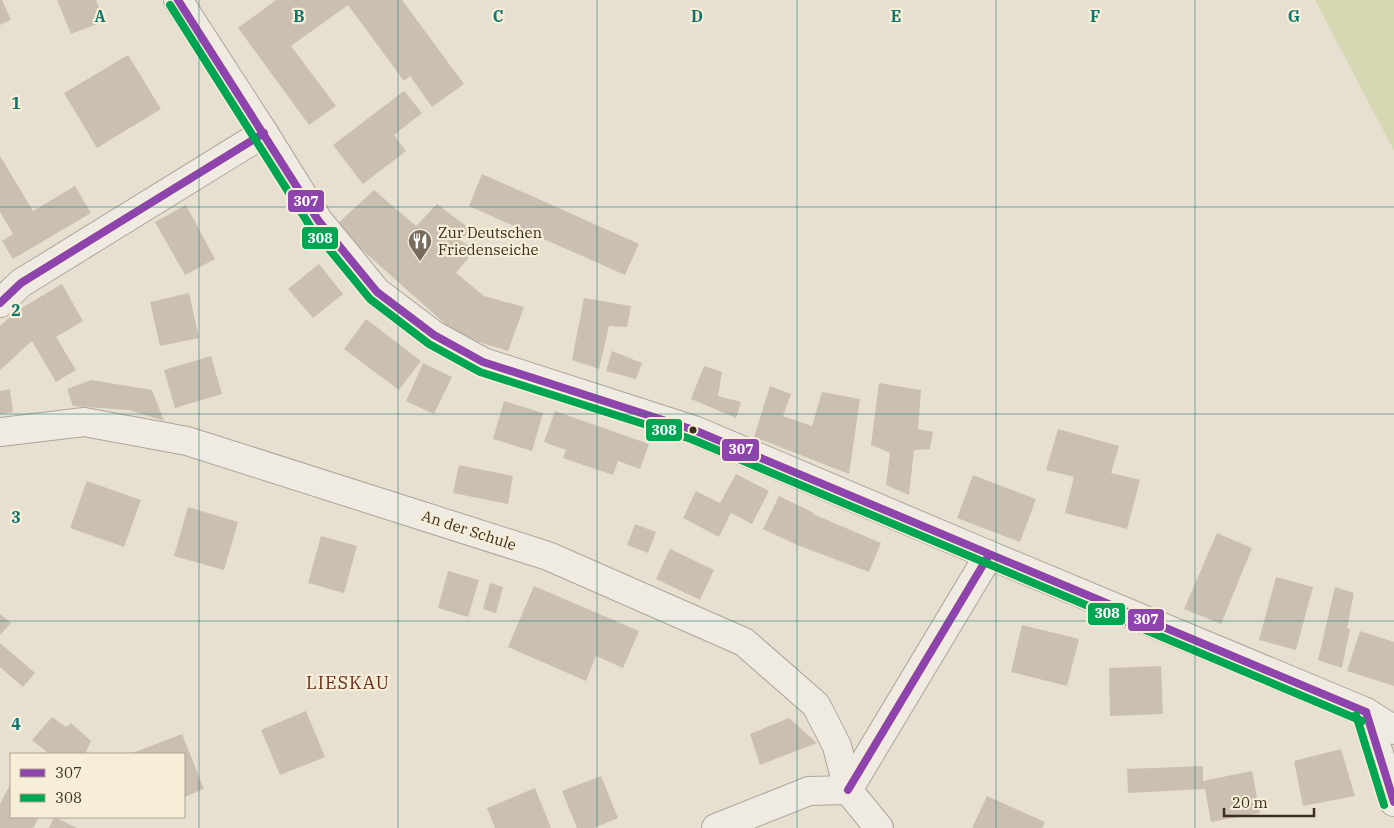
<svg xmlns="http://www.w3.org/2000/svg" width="1394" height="828" viewBox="0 0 1394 828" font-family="'IBM Plex Serif',serif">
<rect width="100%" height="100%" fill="#e7e0d1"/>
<path fill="#d6d7b3" d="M1315,0H1394V151Z"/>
<g fill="#cbbfb2">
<path d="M0,0H2L11,20L0,25Z"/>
<path d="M57,0H96L105,21L71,34Z"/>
<path d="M276,0H402L464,84L432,107L410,76L404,81L348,5L291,46L336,106L309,125L238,28Z"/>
<path d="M128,55L161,109L97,148L64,93Z"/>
<path d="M404,91L422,113L394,135L406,151L363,184L333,145Z"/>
<path d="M0,156L33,211L75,186L91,213L13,259L2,241L13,234L0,212Z"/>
<path d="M482,174L639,244L625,275L469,206Z"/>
<path d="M374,190L416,226L437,204L470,229L461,241L475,250L456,273L484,296L524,307L508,351L459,336L335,226Z"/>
<path d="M186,205L215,259L185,275L155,222Z"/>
<path d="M319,264L343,294L313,318L288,289Z"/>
<path d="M62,284L83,321L56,337L76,370L56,382L32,341L0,370V326L15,312Z"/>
<path d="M189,293L199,338L160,346L150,302Z"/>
<path d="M584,298L631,306L627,327L609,326L599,369L572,360Z"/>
<path d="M366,319L421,361L399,390L344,349Z"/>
<path d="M612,351L642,363L636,379L606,371Z"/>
<path d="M211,356L222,394L175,408L164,370Z"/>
<path d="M423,363L452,377L434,414L406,401Z"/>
<path d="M704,366L722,372L718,396L741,402L736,418L691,399Z"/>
<path d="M91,380L152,390L164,421L129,410L73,406L67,389Z"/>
<path d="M879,383L921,390L918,429L933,432L930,449L914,450L909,495L886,485L890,453L871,445Z"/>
<path d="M770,386L791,394L783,416L812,426L822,392L860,399L849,474L754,437Z"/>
<path d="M10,389L13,412L0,414V391Z"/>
<path d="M504,401L543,413L532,451L493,439Z"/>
<path d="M555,411L649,444L640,469L618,461L613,475L563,458L566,450L544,442Z"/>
<path d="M1058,429L1119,446L1111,473L1140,480L1127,529L1065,513L1074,477L1046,470Z"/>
<path d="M459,465L513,476L508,504L453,493Z"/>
<path d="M736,474L769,491L752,524L731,513L719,537L683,518L696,491L720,503Z"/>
<path d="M973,475L1036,499L1020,542L957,518Z"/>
<path d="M87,481L141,500L124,547L70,528Z"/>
<path d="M779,496L814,513L813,514L881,543L869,572L797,545L763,529Z"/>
<path d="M188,507L238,522L224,570L174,556Z"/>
<path d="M635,524L656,532L648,553L627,545Z"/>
<path d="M1217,533L1252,548L1221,624L1184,609Z"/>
<path d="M321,536L357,546L344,593L308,583Z"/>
<path d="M670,549L714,570L700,600L656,579Z"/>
<path d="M448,571L479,580L468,617L438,608Z"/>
<path d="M1276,577L1313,587L1296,650L1259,640Z"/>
<path d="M490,583L503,587L496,613L483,609Z"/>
<path d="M534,586L639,631L623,668L596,656L586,681L508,647Z"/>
<path d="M1335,587L1354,593L1347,628L1350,629L1342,668L1318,660Z"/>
<path d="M0,614L11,623L0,635Z"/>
<path d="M1022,625L1079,639L1067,686L1011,672Z"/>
<path d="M1360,631L1394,642V686L1347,671Z"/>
<path d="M0,643L35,673L23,687L0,667Z"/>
<path d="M1161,666L1163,714L1110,716L1109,668Z"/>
<path d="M306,711L325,757L280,775L261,730Z"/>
<path d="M52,717L66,727L71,723L91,741L85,754H49L32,740Z"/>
<path d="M789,718L817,743L760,765L750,734Z"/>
<path d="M182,734L204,789L184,797V754H130Z"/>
<path d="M1341,749L1355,796L1303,806L1294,761Z"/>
<path d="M1203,766V781L1252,771L1260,813L1211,822L1205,789L1128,793L1127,769Z"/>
<path d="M601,776L618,818L594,828H577L562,791Z"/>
<path d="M11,783V817H39L33,828H0V804Z"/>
<path d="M535,788L551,828H495L487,808Z"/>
<path d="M987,796L1045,822L1042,828H972Z"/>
<path d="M54,817H55L77,828H49Z"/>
</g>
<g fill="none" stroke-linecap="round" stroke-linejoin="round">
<g stroke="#ada599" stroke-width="30">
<g id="minor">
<path d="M178,0L264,133L318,220L377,292L434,335L483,362L694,430L989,555L1366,712L1394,730"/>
<path d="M0,303L21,283L264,133"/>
<path d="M0,432L84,422L187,441L548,556L744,642L816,705L837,746L848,790L879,828"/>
<path d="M1366,712L1394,802"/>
<path d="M848,790L989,555"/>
<path d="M716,828L809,791L848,790"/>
</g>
</g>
<use href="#minor" stroke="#efebe3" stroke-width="28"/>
<g stroke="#f7eed8" stroke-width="11">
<g id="bus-1">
<path d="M178,0L318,220L377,292L434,335L483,362L694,430L1366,712"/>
<path d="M0,303L21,283L264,133"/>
<path d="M1366,712L1394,802"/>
<path d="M848,790L989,555"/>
</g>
</g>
<g stroke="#f7eed8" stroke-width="11">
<g id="bus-2">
<path d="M170,5L310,226L370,299L429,344L480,372L691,439L1362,721"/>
<path d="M1356,715L1384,805"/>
</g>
</g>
<use href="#bus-1" stroke="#8e44ad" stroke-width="8"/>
<use href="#bus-2" stroke="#00a651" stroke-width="8"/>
</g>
<path fill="none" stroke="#0f766e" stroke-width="1" stroke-opacity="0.55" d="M199,0V828M398,0V828M597,0V828M797,0V828M996,0V828M1195,0V828M0,207H1394M0,414H1394M0,621H1394"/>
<defs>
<g id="restaurant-pin" transform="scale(1.25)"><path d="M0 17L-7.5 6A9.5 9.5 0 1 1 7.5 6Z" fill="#786c5e" stroke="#f7eed8"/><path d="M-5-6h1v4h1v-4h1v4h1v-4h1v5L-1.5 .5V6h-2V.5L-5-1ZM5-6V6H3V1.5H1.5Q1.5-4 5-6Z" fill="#fff"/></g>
</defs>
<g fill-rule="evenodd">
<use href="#restaurant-pin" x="420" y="241"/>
</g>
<circle fill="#3d2e20" stroke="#f7eed8" stroke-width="2" cx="693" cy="430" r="4.5"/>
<g text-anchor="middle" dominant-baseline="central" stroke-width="4.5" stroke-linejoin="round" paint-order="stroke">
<g font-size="15" fill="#3d2e20" stroke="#f7eed8" text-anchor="start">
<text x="438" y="232">Zur Deutschen<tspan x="438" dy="17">Friedenseiche</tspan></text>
</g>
<g font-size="15" fill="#3d2e20" stroke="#f7eed8">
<text transform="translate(469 530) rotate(18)">An der Schule</text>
</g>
<g font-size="18" letter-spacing="1" fill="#6b2e1e" stroke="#f7eed8">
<text x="348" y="682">LIESKAU</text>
</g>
</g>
<g font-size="16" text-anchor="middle" font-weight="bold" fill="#0f766e" stroke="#f7eed8" stroke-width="4.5" stroke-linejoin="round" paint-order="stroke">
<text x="100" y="22">A</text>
<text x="299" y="22">B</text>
<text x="498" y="22">C</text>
<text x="697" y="22">D</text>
<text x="896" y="22">E</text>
<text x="1095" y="22">F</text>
<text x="1294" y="22">G</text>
<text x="16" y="109">1</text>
<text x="16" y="316">2</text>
<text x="16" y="523">3</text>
<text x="16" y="730">4</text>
</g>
<g stroke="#f7eed8" stroke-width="2">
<rect x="287" y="189" width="38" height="24" rx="5" fill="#8e44ad"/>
<rect x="301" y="226" width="38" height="24" rx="5" fill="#00a651"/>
<rect x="645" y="418" width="38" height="24" rx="5" fill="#00a651"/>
<rect x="721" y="438" width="39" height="24" rx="5" fill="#8e44ad"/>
<rect x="1087" y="602" width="39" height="24" rx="5" fill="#00a651"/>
<rect x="1127" y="608" width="38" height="24" rx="5" fill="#8e44ad"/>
</g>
<g font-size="14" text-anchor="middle" font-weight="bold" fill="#fff">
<text x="306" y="206">307</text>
<text x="320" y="243">308</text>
<text x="664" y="435">308</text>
<text x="741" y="454">307</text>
<text x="1107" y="618">308</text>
<text x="1146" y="624">307</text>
</g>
<rect x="10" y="753" width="175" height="65" fill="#f7eed8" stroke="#ada18e"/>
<rect x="20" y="769" width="25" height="8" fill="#8e44ad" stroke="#ada18e"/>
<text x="55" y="778" font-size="15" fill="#3d2e20">307</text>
<rect x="20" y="794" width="25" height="8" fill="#00a651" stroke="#ada18e"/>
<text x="55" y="803" font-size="15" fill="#3d2e20">308</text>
<path d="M1224 808v8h90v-8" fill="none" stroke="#3d2e20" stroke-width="2.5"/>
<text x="1232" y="808" font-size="15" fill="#3d2e20" stroke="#f7eed8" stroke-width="4" paint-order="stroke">20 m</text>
</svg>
